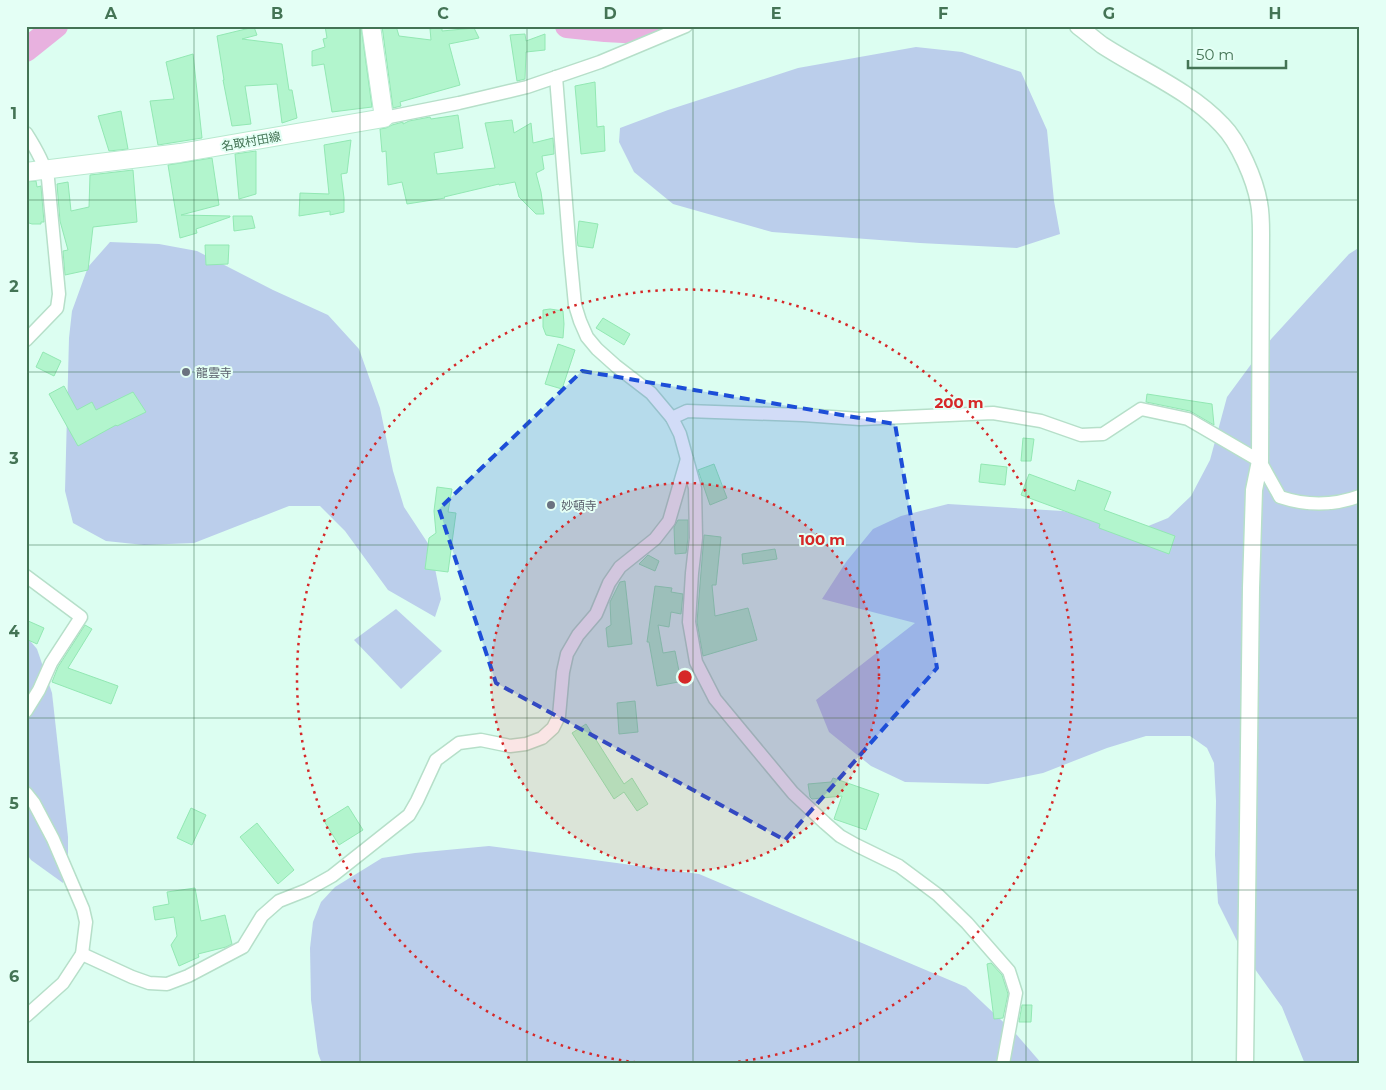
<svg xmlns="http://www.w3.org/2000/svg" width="1386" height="1090" viewBox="0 0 1386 1090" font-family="Montserrat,'Noto Sans JP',sans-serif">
<rect width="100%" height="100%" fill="#dcfef1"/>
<g fill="#bbceeb">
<path d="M916,47L962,52L1021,72L1047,130L1054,201L1060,234L1017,248L920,243L772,232L673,204L634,172L619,142L620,128L668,110L798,68Z"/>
<path d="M110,242L159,244L197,251L273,290L328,315L359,349L380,408L393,471L404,507L431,548L441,599L435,617L388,590L345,531L320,506H289L194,543L144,545L106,541L73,523L65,491L69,338L72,311L88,267Z"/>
<path d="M1360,247V1064H1305L1282,1007L1242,951L1218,903L1215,855L1216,801L1214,763L1207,748L1190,736H1146L1107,748L1043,773L988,784L905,782L871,766L829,732L816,700L915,623L822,599L846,562L873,529L901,516L948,504L1063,511L1136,531L1168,518L1191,496L1210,460L1227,397L1263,348L1349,254Z"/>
<path d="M396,609L442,651L401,689L354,640Z"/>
<path d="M26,636L37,649L52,693L68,837V868L63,883L31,860L26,853Z"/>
<path d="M489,846L699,874L966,987L1016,1034L1042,1064H322L318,1053L311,1000L310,948L313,922L321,902L335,887L382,858L415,853Z"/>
</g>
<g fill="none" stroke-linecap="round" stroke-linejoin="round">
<g stroke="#e8b1df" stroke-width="24">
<path d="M567,26L605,30L641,32L657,26"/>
<path d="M26,50L56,26"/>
</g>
</g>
<g fill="#b2f5cd" stroke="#92e8b3">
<path d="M325,26H361L372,107L332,112L324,64L312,66V51L325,47L323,39L327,38Z"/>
<path d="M382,26H396L399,36L431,40L430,29L442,26V31L474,28L479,38L449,44L460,85L400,102L401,106L393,108Z"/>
<path d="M254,27L257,35L242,39L282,44L289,90H292L297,118L282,123L277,84L245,86L251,124L232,126L223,80H224L217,36Z"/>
<path d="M525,34L526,41L545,34V50L526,52L525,79L517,81L510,35Z"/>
<path d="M193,54L202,138L158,145L150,101L174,99L166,62Z"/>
<path d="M595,82L597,127L604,126L605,151L581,154L575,86Z"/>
<path d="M121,111L128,149L109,151L98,116Z"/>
<path d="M458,115L463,148L434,153L437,174L495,168L485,123L512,120L514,133L531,123L533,143L553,138L554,154L542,156L544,169L536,173L541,192L544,214H536L519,197L515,182L499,185V184L444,197L445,198L407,204L402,182L388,185L386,151L382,152L380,129L386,128L392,125L403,122V124L409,121L430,117L431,119Z"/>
<path d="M351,140L347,173L341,174L344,198V212L330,215V211L299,216L300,193L329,194L324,145Z"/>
<path d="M256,151V194L239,199L235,154Z"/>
<path d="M212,158L219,205L181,215L230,216V217L196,229L197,233L180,238L168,165Z"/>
<path d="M133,170L137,222L93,227L88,270L65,275L63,251L68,250L60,221L57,184L68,182L71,211L89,207L90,175Z"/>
<path d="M36,181L37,187L41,186L44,222H41V224H32L26,222V182Z"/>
<path d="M233,216H252L255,228L234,231Z"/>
<path d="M579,221L598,224L593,248L578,246L577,239Z"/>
<path d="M205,245H229L228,264L206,265Z"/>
<path d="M550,309L563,311L564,324L563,338L546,335L543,327V310Z"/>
<path d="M603,318L630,334L624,345L596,328Z"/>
<path d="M558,344L575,350L562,389L545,384Z"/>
<path d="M43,352L61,361L54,376L36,367Z"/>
<path d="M64,386L77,410L92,402L96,410L133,392L146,412L117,426L116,425L78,446L49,394Z"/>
<path d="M1147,394L1212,404L1214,425L1190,411L1146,402Z"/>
<path d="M1023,438L1034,439L1031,461H1021Z"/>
<path d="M714,464L727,498L710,505L698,470Z"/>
<path d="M981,464L1007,467L1005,485L979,482Z"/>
<path d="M1029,474L1075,491L1078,480L1111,492L1104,510L1175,536L1169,554L1099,528L1100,524L1021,495Z"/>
<path d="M437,487L452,489L448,512L456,513L448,572L425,569L429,538L436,533L434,511Z"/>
<path d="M678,520H688V538L686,553L675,554L674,527Z"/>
<path d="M704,535L721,537L716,585H712L715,616L748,608L757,640L703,656L697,622Z"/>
<path d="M775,549L777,559L743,564L742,554Z"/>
<path d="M648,555L659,561L655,571L639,564Z"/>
<path d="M625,581L632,644L608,647L606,628L611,625L610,602L620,582Z"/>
<path d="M655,586L672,588L671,592L683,594L681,614L671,612L669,627L658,625L663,653L675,651L679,671L687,669L689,680L657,686L649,642H647Z"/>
<path d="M26,620L44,628L37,644L26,639Z"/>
<path d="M85,625L92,629L68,668L118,686L111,704L52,682L58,667Z"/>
<path d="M635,701L638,732L619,734L617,703Z"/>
<path d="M586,724L624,784L632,778L648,804L637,811L624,792L614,799L572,733Z"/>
<path d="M833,778L879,794L866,830L834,819L842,796L812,799L810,797L808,784L831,782Z"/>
<path d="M348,806L363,830L339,845L324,821Z"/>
<path d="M191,808L206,815L192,845L177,838Z"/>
<path d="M257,823L294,870L278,884L240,837Z"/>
<path d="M195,888L201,921L225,915L232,944L226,947L198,954L199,957L179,966L171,945L177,936L174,917L155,920L153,907L169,904L167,892Z"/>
<path d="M991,963L1002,975L1008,994L1003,1018L994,1019L987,964Z"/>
<path d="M1022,1005H1032L1031,1022H1019Z"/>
</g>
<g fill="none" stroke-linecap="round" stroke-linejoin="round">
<g stroke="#b6dfc9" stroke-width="15">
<g id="minor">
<path d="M556,77L570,253L575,305L580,321L587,337L597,349L616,366L651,393L672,418L680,434L695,488L696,538L692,573L689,622L696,662L715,699L793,793L825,823L840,836L856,845L899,866L938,895L967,923L1009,971L1016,993L1003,1064"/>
<path d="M384,118L459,103L527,87L600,62L686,26"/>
<path d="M26,133C35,147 44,162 48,179L59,294L57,308L26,340"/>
<path d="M672,418L687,411L803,415L860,419L993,413L1041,421L1081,435L1103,434L1141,409L1188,419L1260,461L1280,497C1307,506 1333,506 1360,496"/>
<path d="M26,576L81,617L51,663L39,690L26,711"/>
<path d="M26,793L34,803L53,839L83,909L86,922L82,954L63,983L26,1016"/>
<path d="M82,954L132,977L149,983L167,984L188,976L243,947L262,916L279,901L307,890L332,876L409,815L417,801L436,760L459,743L481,740L510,746L526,744L542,738L553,728L559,716L563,672L567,654L578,635L596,614L609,583L620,567L655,539L669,521L687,459"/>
</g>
</g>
<g stroke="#b6dfc9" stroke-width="19">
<path id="tertiary" d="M1078,26C1086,32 1094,39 1102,45C1142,71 1189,90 1222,125C1239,142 1255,180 1259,203C1261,213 1261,224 1261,234L1260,461L1254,490L1251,588L1245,1064"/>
</g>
<g stroke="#b8e9cf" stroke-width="20">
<path id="secondary" d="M26,172L180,153L384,118L371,26"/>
</g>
<use href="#minor" stroke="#fff" stroke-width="12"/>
<use href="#tertiary" stroke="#fff" stroke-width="16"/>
<use href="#secondary" stroke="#fff" stroke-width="18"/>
</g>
<path fill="#1d4ed8" fill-opacity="0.2" stroke="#1d4ed8" stroke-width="4" stroke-dasharray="10 6" stroke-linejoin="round" d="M582,371L895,424L937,668L785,840L496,683L439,509Z"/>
<path fill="none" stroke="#447455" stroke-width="1" stroke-opacity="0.55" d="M194,26V1064M360,26V1064M527,26V1064M693,26V1064M859,26V1064M1026,26V1064M1192,26V1064M26,200H1360M26,372H1360M26,545H1360M26,718H1360M26,890H1360"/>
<circle cx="685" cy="677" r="194" fill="#d62828" fill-opacity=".12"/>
<g fill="none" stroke="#d62828" stroke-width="2.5" stroke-dasharray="2.5 5">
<circle cx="685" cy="677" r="194"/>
<path d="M651 1064A388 388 0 1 1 719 1064"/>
</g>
<g fill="#6b7280" stroke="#e4fff5" stroke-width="2">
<circle cx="186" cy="372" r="5"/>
<circle cx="551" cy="505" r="5"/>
</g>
<g text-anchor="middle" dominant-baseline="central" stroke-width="4" stroke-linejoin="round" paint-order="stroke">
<g font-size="12" fill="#447455" stroke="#e4fff5">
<text transform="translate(251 141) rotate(-10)">名取村田線</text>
</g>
<g font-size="12" fill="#5b616d" stroke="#e4fff5" text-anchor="start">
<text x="196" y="372">龍雲寺</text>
<text x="561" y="505">妙頓寺</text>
</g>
</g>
<circle cx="685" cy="677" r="8" fill="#d62828" stroke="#e4fff5" stroke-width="2.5"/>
<g font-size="15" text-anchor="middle" font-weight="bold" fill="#d62828" stroke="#e4fff5" stroke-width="4" stroke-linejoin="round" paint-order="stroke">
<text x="959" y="408">200 m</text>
<text x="822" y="545">100 m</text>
</g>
<rect width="1386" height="1090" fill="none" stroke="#e4fff5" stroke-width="55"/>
<path d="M1188 60v8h98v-8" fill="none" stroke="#447455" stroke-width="2.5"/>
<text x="1196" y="60" font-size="15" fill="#447455" stroke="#e4fff5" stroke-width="4" paint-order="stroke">50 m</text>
<rect x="28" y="28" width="1330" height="1034" fill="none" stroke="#447455" stroke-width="2"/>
<g font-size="16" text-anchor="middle" font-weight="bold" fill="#447455">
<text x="111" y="19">A</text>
<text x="277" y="19">B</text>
<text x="443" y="19">C</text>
<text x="610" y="19">D</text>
<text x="776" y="19">E</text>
<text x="943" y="19">F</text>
<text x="1109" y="19">G</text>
<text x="1275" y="19">H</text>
<text x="14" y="119">1</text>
<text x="14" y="292">2</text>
<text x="14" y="464">3</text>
<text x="14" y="637">4</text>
<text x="14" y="809">5</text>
<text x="14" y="982">6</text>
</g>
</svg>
